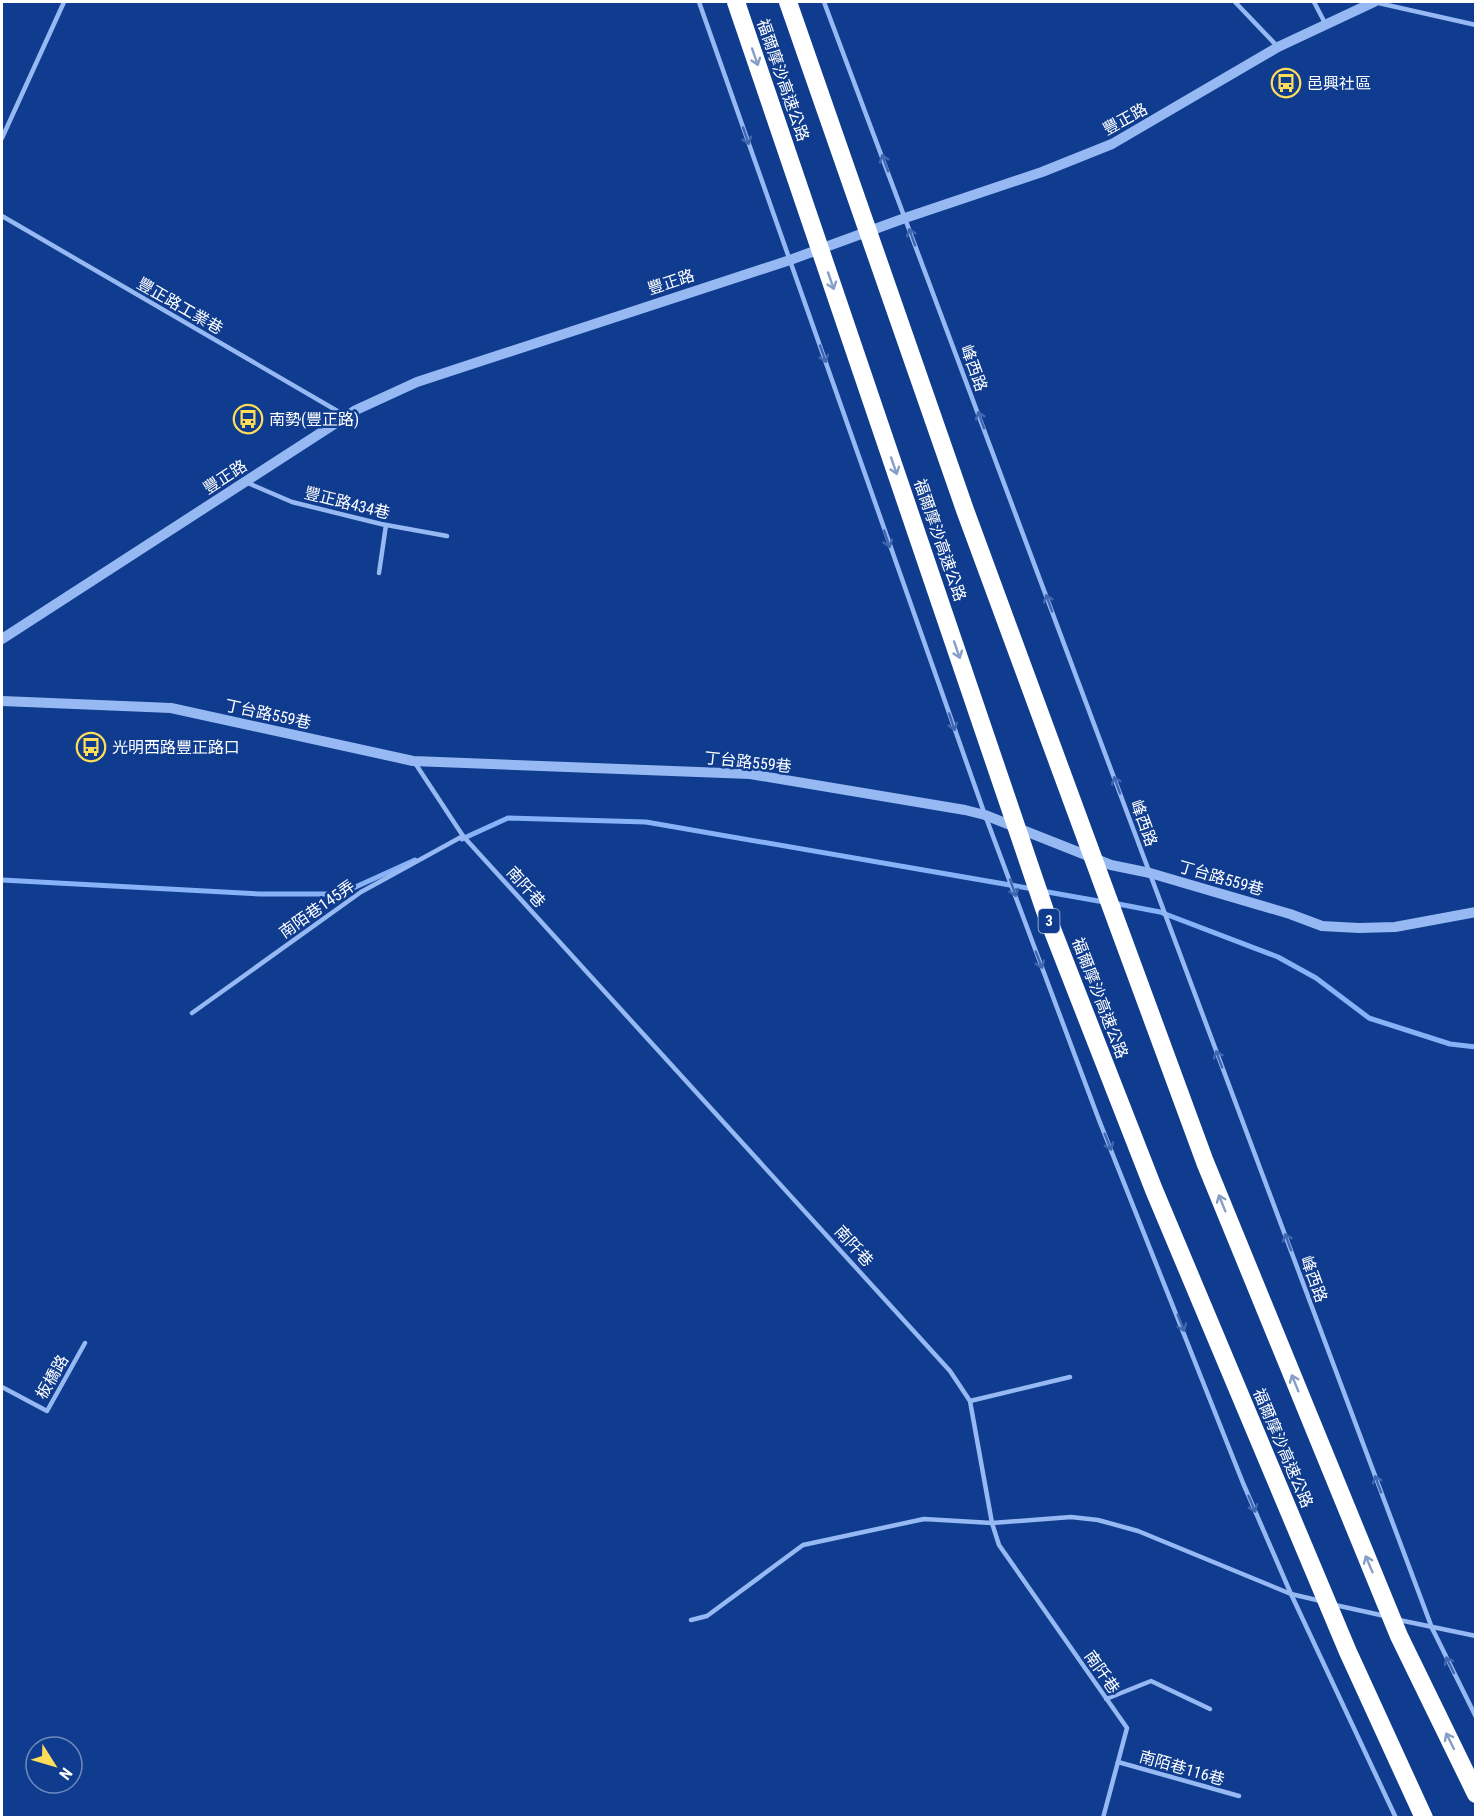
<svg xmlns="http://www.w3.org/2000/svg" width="1477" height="1819" viewBox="0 0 1477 1819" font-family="'Roboto Condensed','Noto Sans TC',sans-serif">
<rect width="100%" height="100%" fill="#0f3c8e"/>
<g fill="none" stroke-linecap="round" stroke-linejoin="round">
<g stroke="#88b2f7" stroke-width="5">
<path d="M462,839L508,818L646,822L1033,889"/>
<path d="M2,880L260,894H340L415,860"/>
<path d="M1042,891L1104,902"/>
<path d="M1113,903L1160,912L1278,957L1316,978L1369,1018L1450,1044L1476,1047"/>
</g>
<g stroke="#97b9f3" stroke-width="4.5">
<path d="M699,2L985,815L1099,1120L1243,1483L1291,1594L1396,1818"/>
<path d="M824,2L1432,1628L1476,1717"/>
<path d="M1235,2L1278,47"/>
<path d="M1314,2L1325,23"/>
<path d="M1374,2L1476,25"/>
<path d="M2,138L64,2"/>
<path d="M2,216L346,416"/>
<path d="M248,483L292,502L381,524L447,536"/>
<path d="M379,573L386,525"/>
<path d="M415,763L463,836L950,1371L970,1401L992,1523L999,1545L1127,1728L1103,1818"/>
<path d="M192,1013L361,892L463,836"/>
<path d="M2,1387L47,1411L85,1343"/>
<path d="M970,1401L1070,1377"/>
<path d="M1335,1605L1385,1616"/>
<path d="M691,1620L707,1616L803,1545L924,1519L992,1523L1071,1517L1098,1520L1138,1531L1291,1594L1321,1601"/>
<path d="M1399,1620L1476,1636"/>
<path d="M1106,1699L1151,1681L1210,1709"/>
<path d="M1118,1762L1239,1796"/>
</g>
<g stroke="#97b9f3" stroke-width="10">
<path d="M2,639L356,410L417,382L790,260L905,218L1042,172L1112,144L1278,47L1374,2"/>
<path d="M2,701L171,708L413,761L750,774L965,810L985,815L1111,865L1150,873L1290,914L1322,926L1359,928L1395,927L1476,912"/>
</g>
<g stroke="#fff" stroke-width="18">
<path d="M736,2L1045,911L1154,1190L1348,1652L1424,1818"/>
<path d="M788,2L965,510L1205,1162L1399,1636L1476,1794"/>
</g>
</g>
<defs><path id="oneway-shaft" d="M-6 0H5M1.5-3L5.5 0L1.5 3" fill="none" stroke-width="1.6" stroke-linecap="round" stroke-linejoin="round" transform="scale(1.5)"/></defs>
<g stroke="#879ec6">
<use href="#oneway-shaft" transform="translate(755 57) rotate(71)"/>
<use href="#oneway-shaft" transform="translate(831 281) rotate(71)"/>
<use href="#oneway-shaft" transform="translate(894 466) rotate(71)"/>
<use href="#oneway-shaft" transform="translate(957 650) rotate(71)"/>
<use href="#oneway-shaft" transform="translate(1222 1203) rotate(-112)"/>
<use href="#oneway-shaft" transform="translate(1295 1383) rotate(-112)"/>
<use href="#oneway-shaft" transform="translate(1369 1564) rotate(-113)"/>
<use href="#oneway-shaft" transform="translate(1450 1741) rotate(-116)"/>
</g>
<g stroke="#3f68b1">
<use href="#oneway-shaft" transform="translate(746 136) rotate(71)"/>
<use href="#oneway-shaft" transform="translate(885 163) rotate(-110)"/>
<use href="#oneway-shaft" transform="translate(912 237) rotate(-110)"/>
<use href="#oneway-shaft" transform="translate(823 354) rotate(71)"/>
<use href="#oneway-shaft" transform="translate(981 420) rotate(-110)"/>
<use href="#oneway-shaft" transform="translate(887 539) rotate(71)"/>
<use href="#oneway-shaft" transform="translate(1049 603) rotate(-110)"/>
<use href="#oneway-shaft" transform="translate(952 722) rotate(71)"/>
<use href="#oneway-shaft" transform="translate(1117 785) rotate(-110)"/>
<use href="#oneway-shaft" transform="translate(1013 888) rotate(71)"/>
<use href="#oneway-shaft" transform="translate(1039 960) rotate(69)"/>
<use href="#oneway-shaft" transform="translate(1219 1059) rotate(-110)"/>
<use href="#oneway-shaft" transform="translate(1108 1142) rotate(68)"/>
<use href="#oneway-shaft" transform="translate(1288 1242) rotate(-110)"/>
<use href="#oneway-shaft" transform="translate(1181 1323) rotate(68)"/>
<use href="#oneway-shaft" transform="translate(1378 1484) rotate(-110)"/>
<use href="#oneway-shaft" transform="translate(1252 1504) rotate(67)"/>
<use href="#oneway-shaft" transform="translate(1450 1665) rotate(-116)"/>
</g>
<defs>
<g id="bus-ring" transform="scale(1.5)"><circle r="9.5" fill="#0f3c8e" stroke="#ffdd59" stroke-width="1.5"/><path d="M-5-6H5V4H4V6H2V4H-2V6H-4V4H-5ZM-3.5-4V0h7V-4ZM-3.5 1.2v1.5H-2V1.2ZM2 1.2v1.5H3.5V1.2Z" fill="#ffdd59"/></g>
</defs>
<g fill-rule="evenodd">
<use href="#bus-ring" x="1286" y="83"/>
<use href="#bus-ring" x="248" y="419"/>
<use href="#bus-ring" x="91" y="747"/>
</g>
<g text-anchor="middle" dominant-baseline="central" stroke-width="5" stroke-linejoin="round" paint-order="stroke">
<rect fill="#0f3c8e" stroke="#b7c4dd" stroke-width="1.5" x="1038.5" y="909" width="21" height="24" rx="4.5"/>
<g font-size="15" font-weight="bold" fill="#fff">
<text x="1049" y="921">3</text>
</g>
<g font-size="16" fill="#fff" stroke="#0f3c8e">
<text transform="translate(783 80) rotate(71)">福爾摩沙高速公路</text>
<text transform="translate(1125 119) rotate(-29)">豐正路</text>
<text transform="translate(671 282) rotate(-18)">豐正路</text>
<text transform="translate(180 306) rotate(30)">豐正路工業巷</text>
<text transform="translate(974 368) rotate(70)">峰西路</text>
<text transform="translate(225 477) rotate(-33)">豐正路</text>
<text transform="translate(347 503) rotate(14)">豐正路434巷</text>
<text transform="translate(940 540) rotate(71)">福爾摩沙高速公路</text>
<text transform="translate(268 714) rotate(12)">丁台路559巷</text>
<text transform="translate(748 762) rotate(6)">丁台路559巷</text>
<text transform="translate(1144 823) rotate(70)">峰西路</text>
<text transform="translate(1221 878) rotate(16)">丁台路559巷</text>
<text transform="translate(526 887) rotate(48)">南阡巷</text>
<text transform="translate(317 909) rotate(-35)">南陌巷145弄</text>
<text transform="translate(1100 998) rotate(69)">福爾摩沙高速公路</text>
<text transform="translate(854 1246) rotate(48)">南阡巷</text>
<text transform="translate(1314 1279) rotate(70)">峰西路</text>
<text transform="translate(52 1377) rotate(-60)">板橋路</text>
<text transform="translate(1283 1448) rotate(67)">福爾摩沙高速公路</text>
<text transform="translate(1102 1672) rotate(55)">南阡巷</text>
<text transform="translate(1182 1768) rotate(16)">南陌巷116巷</text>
</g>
<g font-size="16" fill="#fff" stroke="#0f3c8e" text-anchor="start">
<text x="1307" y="83">邑興社區</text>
<text x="269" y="419">南勢(豐正路)</text>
<text x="112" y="747">光明西路豐正路口</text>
</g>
</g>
<rect width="1477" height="1819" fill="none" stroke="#ffffff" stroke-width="6"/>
<g transform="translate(54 1765) rotate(127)"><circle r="28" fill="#0f3c8e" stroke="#6f8abb" stroke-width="1.5"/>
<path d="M0-4.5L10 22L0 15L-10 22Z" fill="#ffdd59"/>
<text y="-9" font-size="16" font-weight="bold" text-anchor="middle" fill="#ffffff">N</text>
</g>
</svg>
